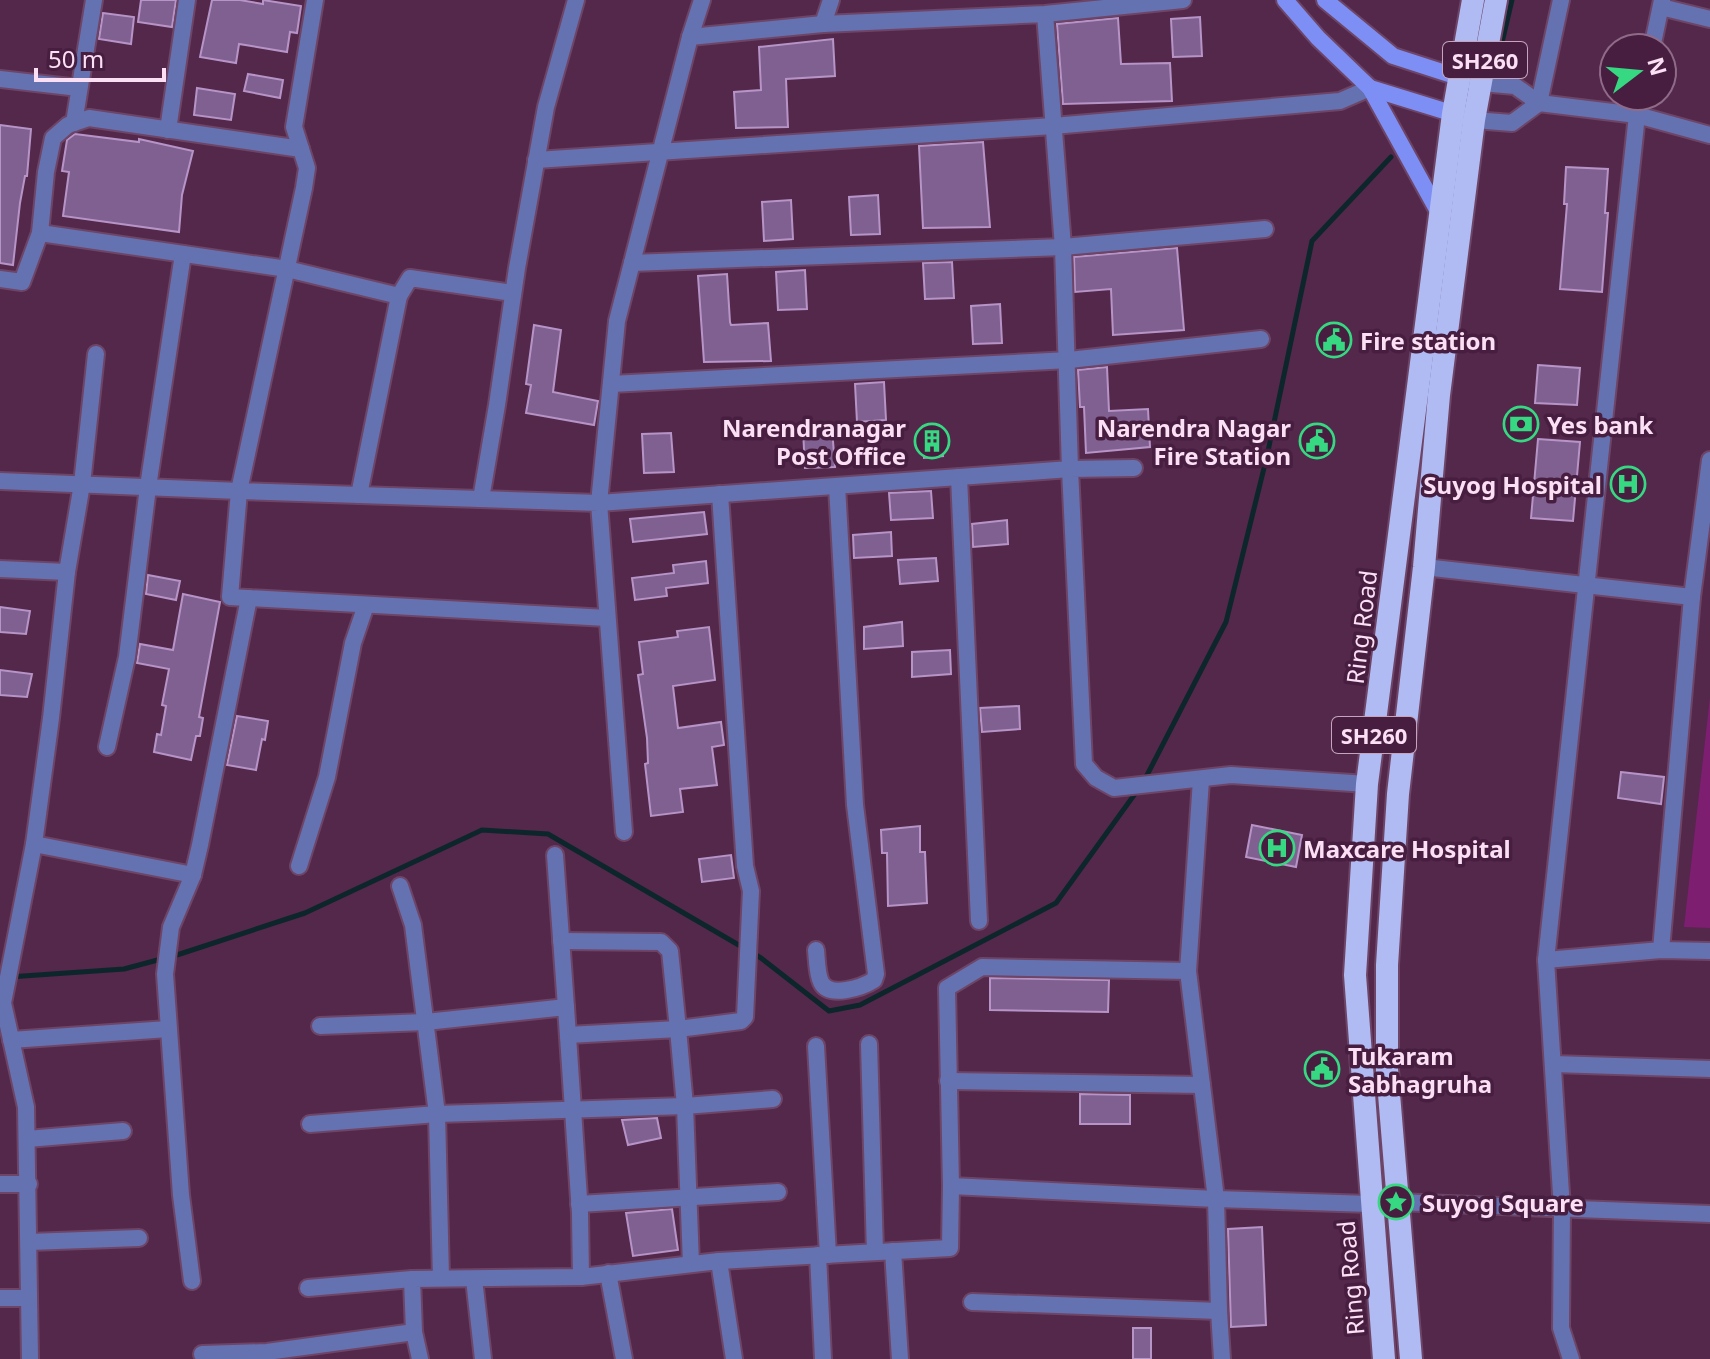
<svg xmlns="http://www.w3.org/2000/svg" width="1710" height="1359" viewBox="0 0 1710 1359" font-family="'Noto Sans',sans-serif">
<rect width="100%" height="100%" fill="#53284b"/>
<path fill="#7d1e70" d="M1710,697V928L1684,927Z"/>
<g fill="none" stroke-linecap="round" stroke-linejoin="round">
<g stroke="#0d262b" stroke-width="5">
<path d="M1493,81L1512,0"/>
<path d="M1145,779L1226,622L1267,456L1312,241L1391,157"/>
<path d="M9,977L124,969L180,954L305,913L482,830L548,834L761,958L829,1011L860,1005L1056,903L1137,791"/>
</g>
</g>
<g fill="#806090" stroke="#b694c7" stroke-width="2">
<path d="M141,0H176L172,27L138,22Z"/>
<path d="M212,0H240L263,4V0L301,6L297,33L290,32L287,52L239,44L236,63L200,57Z"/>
<path d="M103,13L134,17L131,44L99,39Z"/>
<path d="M1200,17L1202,56L1173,57L1171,19Z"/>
<path d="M1118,18L1121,64L1170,63L1172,101L1063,104L1057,24Z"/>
<path d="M833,39L835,76L786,79L788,127L736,128L734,92L761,90L759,47Z"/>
<path d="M248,74L283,80L280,98L244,91Z"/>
<path d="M197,88L235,94L231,120L194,115Z"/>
<path d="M0,125L31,129L27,176H25L20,203L13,265L0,263Z"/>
<path d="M75,134L139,142V139L193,151L182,195L179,232L63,216L69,172L62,171L67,140Z"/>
<path d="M983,142L990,227L923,228L919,146Z"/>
<path d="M1566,167L1608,169L1605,213H1608L1602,292L1560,289L1567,204H1564Z"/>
<path d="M878,195L880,234L851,235L849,197Z"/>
<path d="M791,200L793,239L764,241L762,202Z"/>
<path d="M1177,248L1184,330L1113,335L1111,289L1075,292L1074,257Z"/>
<path d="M952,262L954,298L925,299L923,263Z"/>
<path d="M805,270L807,309L778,310L776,272Z"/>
<path d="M727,274L730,322L731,325L768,323L771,361L704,362L698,276Z"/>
<path d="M1000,304L1002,343L973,344L971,306Z"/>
<path d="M534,325L561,330L553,392L598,401L594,425L526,413L531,385L526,384Z"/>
<path d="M1538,365L1580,368L1577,405L1535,403Z"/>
<path d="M1107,367L1109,411L1148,409L1150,447L1086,453L1084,407H1080L1078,370Z"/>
<path d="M884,382L886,420L857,422L855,384Z"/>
<path d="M939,425L943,456L924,458L923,426Z"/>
<path d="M832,428L835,467L805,468L803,430Z"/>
<path d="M671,433L674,472L644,473L642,434Z"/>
<path d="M1538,439L1580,442L1573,521L1531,518Z"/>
<path d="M931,491L933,518L891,520L889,493Z"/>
<path d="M704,512L707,534L633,542L630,519Z"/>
<path d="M1007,520L1008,544L973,547L972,524Z"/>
<path d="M891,532L892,556L854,558L853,535Z"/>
<path d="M936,558L938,581L900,584L898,560Z"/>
<path d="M706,561L708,583L666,588L667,596L635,600L632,578L674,573L673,565Z"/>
<path d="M148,575L180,581L176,600L146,594Z"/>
<path d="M183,594L220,602L199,717L203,718L200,736H196L191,760L154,752L157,734L161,735L166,706L162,705L169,669L137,663L140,644L173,650Z"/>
<path d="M0,607L30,611L26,634L0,632Z"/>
<path d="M902,622L903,646L864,649V627Z"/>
<path d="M709,627L715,680L673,686L678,728L721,722L724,745L712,747L717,785L680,789L683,812L651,816L645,764L648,763L647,738L638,675L643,674L639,642L678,637L677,631Z"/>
<path d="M950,650L951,674L912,677V652Z"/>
<path d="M0,670L32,674L27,697L0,695Z"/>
<path d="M1019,706L1020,729L982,732L980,708Z"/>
<path d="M237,716L268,721L265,740L262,739L256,770L227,765Z"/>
<path d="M1621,772L1664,777L1661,804L1618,798Z"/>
<path d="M1252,825L1302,835L1296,867L1246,857Z"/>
<path d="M920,826V852H925L927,903L888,906L887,853H882L881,830Z"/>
<path d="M731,855L734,878L702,882L699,859Z"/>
<path d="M990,978L1109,980L1108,1012L990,1010Z"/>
<path d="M1080,1094L1130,1095V1124H1080Z"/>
<path d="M657,1118L661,1138L628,1145L622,1120Z"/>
<path d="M672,1209L678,1250L633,1256L626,1213Z"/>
<path d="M1262,1227L1266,1325L1231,1327L1228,1229Z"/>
<rect x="1133" y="1328" width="18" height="31"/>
</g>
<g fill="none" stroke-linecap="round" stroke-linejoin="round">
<g stroke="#6e4566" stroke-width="20">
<g id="minor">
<path d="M315,0L294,127L307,168L304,188L239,491L599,503L624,832"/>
<path d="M1661,7L1710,19"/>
<path d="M1045,14L1063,247L1070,469L599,503L617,321L690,37L823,24L1045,14L1183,0"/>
<path d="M823,24L831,0"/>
<path d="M690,37L702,0"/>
<path d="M1652,48L1662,0"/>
<path d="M0,79L79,88"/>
<path d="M1481,83L1515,86L1539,103L1637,115L1710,135"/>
<path d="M1474,120L1512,123L1539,103L1561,0"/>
<path d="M74,123L94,0"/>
<path d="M168,130L187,0"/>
<path d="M536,160L1053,126L1340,101L1370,88"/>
<path d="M40,233L287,269L399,296L359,495"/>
<path d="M632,263L1063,247L1265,229"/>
<path d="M0,279L22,282L40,233L46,172L53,138L68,125L89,118L301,149"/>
<path d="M399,296L410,278L513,293"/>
<path d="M611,384L1069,360L1261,339"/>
<path d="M1134,468L1070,469L1084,764L1096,778L1114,788L1231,775L1367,784"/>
<path d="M959,477L979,921"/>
<path d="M0,481L239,491L230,597L607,618"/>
<path d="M481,499L497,405L517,268L546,107L576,0"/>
<path d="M1424,567L1692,597"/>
<path d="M0,569L67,572"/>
<path d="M107,747L127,657L148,487L183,254"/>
<path d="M34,844L193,875"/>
<path d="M555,855L566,1007"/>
<path d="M299,866L327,777L353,643L366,605"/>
<path d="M400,886L413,925L437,1114L441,1278"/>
<path d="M561,941L661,942L670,951L678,1029L741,1021L745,1017L751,891L745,866L720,494"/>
<path d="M816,950C817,960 817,974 821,982C829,999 863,987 874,980L876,974L855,805L837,486"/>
<path d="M1661,950L1692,597L1710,460"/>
<path d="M1546,960L1661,950L1710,951"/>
<path d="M320,1026L426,1022L566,1007L580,1213L581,1277"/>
<path d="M568,1035L678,1029L685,1106L691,1264"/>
<path d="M11,1040L168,1029"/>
<path d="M869,1044L875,1252"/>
<path d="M816,1046L828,1255"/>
<path d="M1553,1064L1710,1069"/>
<path d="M948,1081L1202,1085"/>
<path d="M310,1124L437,1114L685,1106L773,1099"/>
<path d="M27,1139L123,1131"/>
<path d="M0,1184H29"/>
<path d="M951,1186L947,988L982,967L1188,971"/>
<path d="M579,1204L778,1192"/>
<path d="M29,1242L139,1238"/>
<path d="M893,1251L900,1359"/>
<path d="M818,1255L823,1359"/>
<path d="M719,1261L734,1359"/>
<path d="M608,1273L624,1359"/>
<path d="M474,1279L483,1359"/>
<path d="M192,1281L181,1195L165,974L171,927L193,875L200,845L249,598"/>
<path d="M308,1288L412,1279"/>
<path d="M0,1298H28"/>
<path d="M972,1302L1219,1311L1216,1199L1188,971L1201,780"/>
<path d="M1219,1311L1222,1359"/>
<path d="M202,1354L267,1352L414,1332"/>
<path d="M30,1359L26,1107L3,1003L34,844L51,718L67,572L82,484L96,354"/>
<path d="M420,1359L414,1332L412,1279L581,1277L719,1261L950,1248L951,1186L1216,1199L1370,1204L1396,1202L1710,1214"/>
<path d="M1571,1359L1561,1328L1562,1209L1546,960L1637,115L1641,96"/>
</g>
</g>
<g stroke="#6e4566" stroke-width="20">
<g id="secondary">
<path d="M1285,0L1318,38L1370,88L1440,215"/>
<path d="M1325,0L1393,56L1467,80"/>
<path d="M1370,88L1464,117"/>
</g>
</g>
<g stroke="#6e4566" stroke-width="26">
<g id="trunk">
<path d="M1384,1359L1355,975L1367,784L1453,114L1473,0"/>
<path d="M1411,1359L1387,1070V965L1398,794L1424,567L1439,395L1474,120L1496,0"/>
</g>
</g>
<use href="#minor" stroke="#6572b2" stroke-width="16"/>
<use href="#secondary" stroke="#7d8ff5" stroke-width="16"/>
<use href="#trunk" stroke="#afbbf2" stroke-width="22"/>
</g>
<defs>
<g id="civic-ring" transform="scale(1.8)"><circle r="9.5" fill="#471e40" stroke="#36d881" stroke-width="1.5"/><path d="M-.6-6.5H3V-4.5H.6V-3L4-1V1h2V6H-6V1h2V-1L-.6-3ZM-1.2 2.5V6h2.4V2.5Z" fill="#36d881"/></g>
<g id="bank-ring" transform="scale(1.8)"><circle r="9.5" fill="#471e40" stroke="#36d881" stroke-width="1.5"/><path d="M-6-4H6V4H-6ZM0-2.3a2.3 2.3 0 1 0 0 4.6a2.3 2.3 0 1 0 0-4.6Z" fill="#36d881"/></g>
<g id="building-ring" transform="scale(1.8)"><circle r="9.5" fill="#471e40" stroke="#36d881" stroke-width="1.5"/><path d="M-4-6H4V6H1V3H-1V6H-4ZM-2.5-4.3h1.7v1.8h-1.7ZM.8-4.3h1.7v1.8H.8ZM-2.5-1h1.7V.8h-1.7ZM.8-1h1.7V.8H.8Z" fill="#36d881"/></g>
<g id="hospital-ring" transform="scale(1.8)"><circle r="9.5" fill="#471e40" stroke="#36d881" stroke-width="1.5"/><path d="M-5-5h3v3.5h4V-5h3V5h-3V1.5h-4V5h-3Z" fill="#36d881"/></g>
<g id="sight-ring" transform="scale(1.8)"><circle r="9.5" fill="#471e40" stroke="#36d881" stroke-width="1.5"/><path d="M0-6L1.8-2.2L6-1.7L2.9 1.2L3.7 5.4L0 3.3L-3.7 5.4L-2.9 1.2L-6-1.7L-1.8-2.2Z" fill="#36d881"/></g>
</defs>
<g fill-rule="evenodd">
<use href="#civic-ring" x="1334" y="340"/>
<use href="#bank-ring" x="1521" y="424"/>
<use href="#building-ring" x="932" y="441"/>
<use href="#civic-ring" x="1317" y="441"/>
<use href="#hospital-ring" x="1628" y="484"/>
<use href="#hospital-ring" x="1277" y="848"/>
<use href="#civic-ring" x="1322" y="1069"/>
<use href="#sight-ring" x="1396" y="1202"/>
</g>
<g text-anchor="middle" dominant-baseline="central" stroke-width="7" stroke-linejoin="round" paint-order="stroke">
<g fill="#471e40" stroke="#c5a5be" stroke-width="2">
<rect x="1443" y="42" width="84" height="36" rx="6"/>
<rect x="1332" y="717" width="84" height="36" rx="6"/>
</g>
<g font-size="22" font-weight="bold" fill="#fbdff4">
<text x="1485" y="60">SH260</text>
<text x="1374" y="735">SH260</text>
</g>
<g font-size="24" font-weight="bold" fill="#fbdff4" stroke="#471e40" text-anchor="start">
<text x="1360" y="340">Fire station</text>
<text x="1547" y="424">Yes bank</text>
<text x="906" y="427" text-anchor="end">Narendranagar<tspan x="906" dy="28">Post Office</tspan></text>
<text x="1291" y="427" text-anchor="end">Narendra Nagar<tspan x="1291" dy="28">Fire Station</tspan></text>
<text x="1602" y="484" text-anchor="end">Suyog Hospital</text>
<text x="1303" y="848">Maxcare Hospital</text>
<text x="1348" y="1055">Tukaram<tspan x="1348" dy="28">Sabhagruha</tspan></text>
<text x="1422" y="1202">Suyog Square</text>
</g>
<g font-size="24" fill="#fbdff4" stroke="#471e40">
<text transform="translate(1361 627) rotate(-83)">Ring Road</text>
<text transform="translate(1350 1278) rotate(-95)">Ring Road</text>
</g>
</g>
<g transform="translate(1638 72) rotate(74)"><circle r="38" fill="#471e40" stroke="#8f6b88" stroke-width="2"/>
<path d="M0-6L14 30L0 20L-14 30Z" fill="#36d881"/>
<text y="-12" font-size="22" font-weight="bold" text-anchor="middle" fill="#fbdff4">N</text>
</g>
<path d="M36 68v12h128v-12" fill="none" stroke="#fbdff4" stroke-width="4"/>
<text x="48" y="68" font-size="24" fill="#fbdff4" stroke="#471e40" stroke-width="6" paint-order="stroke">50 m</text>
</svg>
